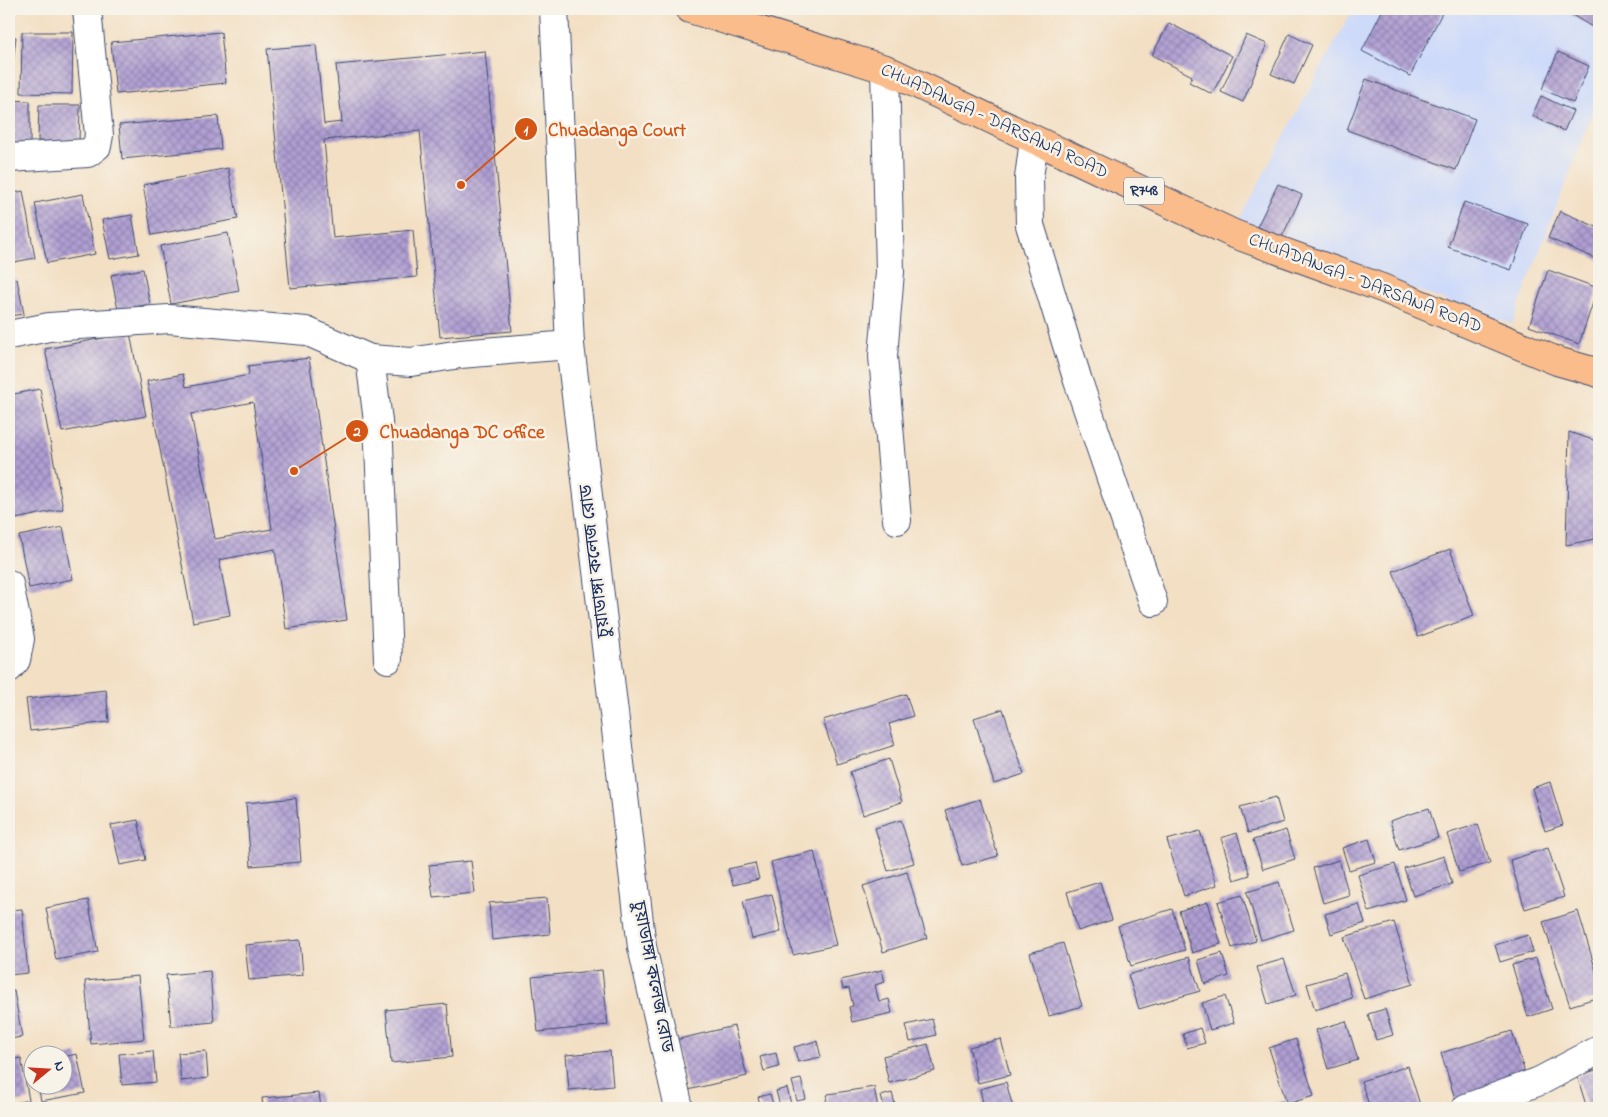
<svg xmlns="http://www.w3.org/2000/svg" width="1608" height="1117" viewBox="0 0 1608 1117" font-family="'Indie Flower','Noto Sans Bengali',sans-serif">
<defs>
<pattern id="building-cross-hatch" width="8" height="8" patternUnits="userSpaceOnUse" patternTransform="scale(1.25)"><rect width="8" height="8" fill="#b09fd3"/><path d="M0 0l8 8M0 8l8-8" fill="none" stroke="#8e82ae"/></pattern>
</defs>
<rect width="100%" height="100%" fill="#f7f3e8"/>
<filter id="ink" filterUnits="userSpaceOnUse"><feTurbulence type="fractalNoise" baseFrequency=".02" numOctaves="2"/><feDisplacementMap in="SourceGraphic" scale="10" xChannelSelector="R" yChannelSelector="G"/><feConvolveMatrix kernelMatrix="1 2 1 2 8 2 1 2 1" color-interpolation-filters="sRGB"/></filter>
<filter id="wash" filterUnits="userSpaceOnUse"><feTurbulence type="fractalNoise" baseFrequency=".0096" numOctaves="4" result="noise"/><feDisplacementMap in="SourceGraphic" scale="20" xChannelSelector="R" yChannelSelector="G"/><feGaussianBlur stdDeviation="1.12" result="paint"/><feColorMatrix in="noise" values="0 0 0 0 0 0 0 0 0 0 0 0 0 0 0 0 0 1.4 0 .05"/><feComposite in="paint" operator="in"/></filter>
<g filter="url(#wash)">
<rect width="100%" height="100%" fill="#f3dfc3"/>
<path fill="#cedafa" d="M1353,9H1599V95L1512,324L1235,227Z"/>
<g id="blocks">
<g fill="url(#building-cross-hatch)" fill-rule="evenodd">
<path d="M1383,9H1444L1410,76L1362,51Z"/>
<path d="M1562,9H1599V19L1594,28Z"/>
<path d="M1169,23L1232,56L1212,94L1189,82L1192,76L1152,55Z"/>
<path d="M22,32H73L72,94L21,93Z"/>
<path d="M221,32L226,83L116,94L111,42Z"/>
<path d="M1289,34L1312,45L1294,84L1271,74Z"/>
<path d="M1246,35L1267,44L1243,102L1221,92Z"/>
<path d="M9,36L16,37L10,89H9Z"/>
<path d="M316,45L324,124L342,122L336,65L485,51L512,331L440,337L420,131L324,140L333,238L413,230L417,277L290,288L267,49Z"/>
<path d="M1558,52L1589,66L1573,103L1542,89Z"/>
<path d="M1366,79L1475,119L1456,170L1347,130Z"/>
<path d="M1541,96L1573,111L1564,131L1532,116Z"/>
<path d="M9,100L30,101V150H9Z"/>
<path d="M39,105H80L79,142L38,141Z"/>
<path d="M218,116L221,149L122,159L119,125Z"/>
<path d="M228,168L238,219L152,235L143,185Z"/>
<path d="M1278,184L1302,195L1280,241L1256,229Z"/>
<path d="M23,191L35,258L9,263V194Z"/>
<path d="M83,194L95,254L47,263L35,203Z"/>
<path d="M1464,202L1528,224L1511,270L1448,247Z"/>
<path d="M1560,211L1599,228V260L1548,238Z"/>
<path d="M132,215L139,254L110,259L102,220Z"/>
<path d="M228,233L239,291L171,304L160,246Z"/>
<path d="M143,269L150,304L118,310L111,275Z"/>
<path d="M1548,270L1598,288L1579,344L1529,326Z"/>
<path d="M17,279L24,314L9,316V281Z"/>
<path d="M130,333L146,416L62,432L45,349Z"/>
<path d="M309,358L347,620L286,629L275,549L219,560L230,615L193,622L147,381L183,374L186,387L249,375L248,366ZM253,402L272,529L215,539L191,414Z"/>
<path d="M40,389L63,509L11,520L9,509V395Z"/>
<path d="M1569,432L1599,442V495H1597L1595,539L1566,545Z"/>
<path d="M63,527L73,579L29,588L19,536Z"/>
<path d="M1450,549L1474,616L1418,637L1393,571Z"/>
<path d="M106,690L109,722L30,731L26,699Z"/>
<path d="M906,694L913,716L889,724L895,745L837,764L823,720Z"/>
<path d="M1003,709L1024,774L994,784L974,718Z"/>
<path d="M889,759L902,802L863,815L850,772Z"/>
<path d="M1550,782L1563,825L1545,831L1532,788Z"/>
<path d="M1276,797L1283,822L1248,833L1240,807Z"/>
<path d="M296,798L301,862L251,866L246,803Z"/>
<path d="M980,799L998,856L962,866L945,810Z"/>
<path d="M1429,808L1438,838L1399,850L1390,821Z"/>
<path d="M138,820L146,860L120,865L111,825Z"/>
<path d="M901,820L914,863L888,871L875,828Z"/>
<path d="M1478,824L1490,863L1459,872L1447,834Z"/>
<path d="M1286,830L1295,859L1263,869L1253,840Z"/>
<path d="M1200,831L1217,885L1184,896L1167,840Z"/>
<path d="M1237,833L1250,875L1234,880L1221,838Z"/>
<path d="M1369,839L1376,862L1349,870L1342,848Z"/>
<path d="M1548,848L1564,897L1525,909L1510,860Z"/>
<path d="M814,851L836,945L793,955L771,862Z"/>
<path d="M1444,856L1452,884L1413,896L1404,868Z"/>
<path d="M1339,860L1349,895L1323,903L1313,868Z"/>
<path d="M471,861L475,893L433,897L429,865Z"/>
<path d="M755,863L759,879L733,885L728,869Z"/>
<path d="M1395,864L1406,900L1369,912L1358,875Z"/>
<path d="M907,872L927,938L883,952L863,886Z"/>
<path d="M1100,882L1112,920L1078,931L1067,892Z"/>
<path d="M1279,882L1294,930L1261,940L1247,892Z"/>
<path d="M772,894L781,932L752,939L743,901Z"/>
<path d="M1242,895L1256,941L1232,948L1218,902Z"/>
<path d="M547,898L550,934L492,940L489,903Z"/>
<path d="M88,900L98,952L56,960L46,908Z"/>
<path d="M1208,902L1221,944L1192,953L1179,911Z"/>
<path d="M1359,904L1365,923L1331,934L1325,914Z"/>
<path d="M22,909L28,973L9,975V910Z"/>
<path d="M1172,909L1185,950L1131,966L1118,926Z"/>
<path d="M1578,911L1599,981V997L1570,1006L1543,922Z"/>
<path d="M1394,922L1413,984L1364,999L1344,937Z"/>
<path d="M1528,935L1533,952L1500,962L1495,945Z"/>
<path d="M300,940L303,975L249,980L245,945Z"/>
<path d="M1063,943L1082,1006L1049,1016L1030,953Z"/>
<path d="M1222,953L1229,976L1205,984L1198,960Z"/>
<path d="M1189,957L1200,991L1139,1009L1128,975Z"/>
<path d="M1536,958L1552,1009L1528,1017L1512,965Z"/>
<path d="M1284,959L1296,995L1268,1004L1257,967Z"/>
<path d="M602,970L608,1025L538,1032L532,977Z"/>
<path d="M882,970L885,982L875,985L879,1002L889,999L892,1013L852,1022L849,1007L853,1006L849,988L843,989L841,980Z"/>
<path d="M210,971L214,1022L171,1026L166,975Z"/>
<path d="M1345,973L1352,998L1315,1010L1307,984Z"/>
<path d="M138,976L144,1039L91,1044L85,981Z"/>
<path d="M14,991L22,1037L9,1039V992Z"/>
<path d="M1225,996L1234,1023L1210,1030L1202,1003Z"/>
<path d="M447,1004L452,1057L391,1063L386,1010Z"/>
<path d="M1385,1009L1393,1035L1376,1040L1368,1014Z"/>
<path d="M932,1019L936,1035L910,1042L906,1025Z"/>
<path d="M1346,1021L1358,1060L1328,1069L1316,1030Z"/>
<path d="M734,1026L747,1076L688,1090L675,1040Z"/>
<path d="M1200,1028L1205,1043L1187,1048L1183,1034Z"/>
<path d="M1512,1031L1528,1083L1457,1105L1441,1053Z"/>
<path d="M1001,1039L1010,1075L978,1083L969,1047Z"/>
<path d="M1296,1039L1314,1096L1287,1104L1269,1048Z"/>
<path d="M817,1041L821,1057L798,1062L794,1047Z"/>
<path d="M928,1044L935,1071L889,1083L883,1056Z"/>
<path d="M153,1051L156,1082L122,1085L119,1054Z"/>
<path d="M206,1051L208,1078L181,1081L178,1053Z"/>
<path d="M610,1051L613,1086L569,1090L566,1055Z"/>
<path d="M776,1053L779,1067L764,1071L760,1057Z"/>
<path d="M77,1054L85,1093L41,1101L38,1084H62V1057Z"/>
<path d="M21,1058L29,1100L9,1104V1060Z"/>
<path d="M1408,1066L1421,1108H1370L1361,1081Z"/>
<path d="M1599,1069V1108H1587L1577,1076Z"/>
<path d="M801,1079L806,1099L797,1101L792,1081Z"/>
<path d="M1006,1082L1013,1108H984L980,1089Z"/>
<path d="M874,1087L878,1108H824L828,1094Z"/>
<path d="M787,1088L791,1104L780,1106L776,1091Z"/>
<path d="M319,1093L321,1108H263L262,1098Z"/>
<path d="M892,1093L896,1108H884L881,1096Z"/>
<path d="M770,1094L774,1108H761L758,1097Z"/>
<path d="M1283,1101L1285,1108H1270L1269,1105Z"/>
</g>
</g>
</g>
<g filter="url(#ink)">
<use href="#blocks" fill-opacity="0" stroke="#3b496d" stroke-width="1"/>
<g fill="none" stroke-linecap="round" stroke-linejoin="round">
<g stroke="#3b496d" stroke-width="30">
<g id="minor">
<path d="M554,9L570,345L642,947L679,1108"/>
<path d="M885,69L890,272L883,356L897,520"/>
<path d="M1034,140L1029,178L1030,225L1078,381L1153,602"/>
<path d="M9,158L88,153L97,146L99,135L87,9"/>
<path d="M9,335L49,327L169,319L306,331L370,359"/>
<path d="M9,584L20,639L16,660L9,668"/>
<path d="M388,659L378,421L370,359L411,362L460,354L570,345"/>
<path d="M1466,1108L1540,1081L1599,1050"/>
</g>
</g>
<g stroke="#3b496d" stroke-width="30">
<path id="primary" d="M690,9L885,69L1234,234L1382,288L1557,361L1599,373"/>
</g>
<use href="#minor" stroke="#fff" stroke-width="28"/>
<use href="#primary" stroke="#fabc8b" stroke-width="28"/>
</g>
</g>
<g text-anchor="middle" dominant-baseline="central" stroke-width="5" stroke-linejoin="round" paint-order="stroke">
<rect fill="#f7f3e8" stroke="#5d6a87" stroke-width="1" x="1124" y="177.5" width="40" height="27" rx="4"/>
<g font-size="16" font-weight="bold" fill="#1b2f5e">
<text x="1144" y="191">R748</text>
</g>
<g font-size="18" fill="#1b2f5e" stroke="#f7f3e8">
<text transform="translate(994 122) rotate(25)">CHUADANGA - DARSANA ROAD</text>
<text transform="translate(1365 284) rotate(21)">CHUADANGA - DARSANA ROAD</text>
<text transform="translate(596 561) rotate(-97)">চুয়াডাঙ্গা কলেজ রোড</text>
<text transform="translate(652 977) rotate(79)">চুয়াডাঙ্গা কলেজ রোড</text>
</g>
</g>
<path fill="none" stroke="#d45514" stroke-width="2" d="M461 185L526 129M294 471L357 431"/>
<g fill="#d45514" stroke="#f7f3e8" stroke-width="2">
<circle cx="461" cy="185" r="5"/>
<circle cx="294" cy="471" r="5"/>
<circle cx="526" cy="129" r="12"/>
<circle cx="357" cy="431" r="12"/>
</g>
<g font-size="15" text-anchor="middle" font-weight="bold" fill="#fff">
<text x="526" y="135">1</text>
<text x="357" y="436">2</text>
</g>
<g font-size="19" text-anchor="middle" font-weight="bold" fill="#d45514" stroke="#f7f3e8" stroke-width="5" stroke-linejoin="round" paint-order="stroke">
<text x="617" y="136">Chuadanga Court</text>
<text x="462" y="438">Chuadanga DC office</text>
</g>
<rect width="1608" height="1117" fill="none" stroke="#f7f3e8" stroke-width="30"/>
<g transform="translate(48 1070) rotate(72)"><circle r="24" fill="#f7f3e8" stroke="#9fa5b1"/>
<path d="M0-4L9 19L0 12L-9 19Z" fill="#c8321e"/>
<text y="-8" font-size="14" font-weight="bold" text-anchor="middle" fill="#1b2f5e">N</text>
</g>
</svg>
